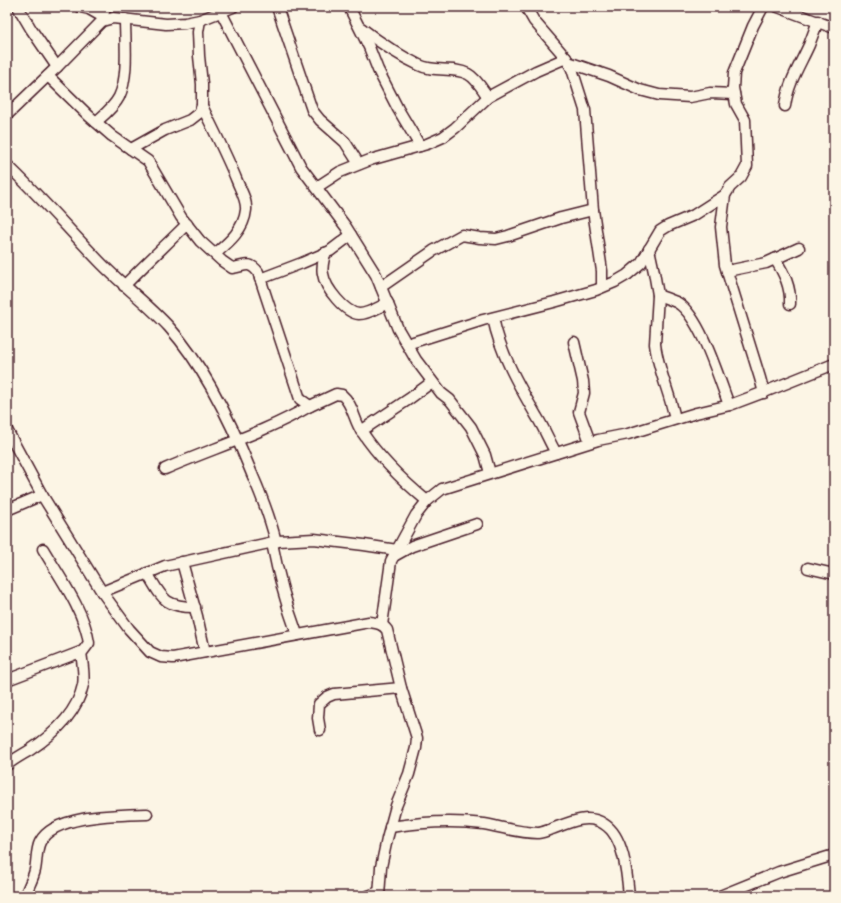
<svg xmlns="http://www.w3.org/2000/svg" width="841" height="903" viewBox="0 0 841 903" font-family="Delius,sans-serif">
<rect width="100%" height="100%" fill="#fcf5e5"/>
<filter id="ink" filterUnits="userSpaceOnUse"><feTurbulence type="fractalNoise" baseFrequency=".025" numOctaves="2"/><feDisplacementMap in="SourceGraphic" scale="8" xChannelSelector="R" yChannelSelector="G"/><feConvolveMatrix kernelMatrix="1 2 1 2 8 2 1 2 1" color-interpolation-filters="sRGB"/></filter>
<g filter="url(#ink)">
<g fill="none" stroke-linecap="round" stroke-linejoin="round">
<g stroke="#4a1f2b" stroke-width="13">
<g id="minor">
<path d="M18,7L31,29L57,67"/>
<path d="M80,7L89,9L103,17"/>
<path d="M277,7L312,110L320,120L345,142L359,164"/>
<path d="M349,7L369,47L378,70L398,109L420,146"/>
<path d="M526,7L534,21L566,58L572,69L585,110L593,210L602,271V287"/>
<path d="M763,7L753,26L734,73L733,88L736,104L745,120L747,166L741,177L730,187L725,195L721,227L725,265L760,378L764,393"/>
<path d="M778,7L834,28"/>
<path d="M221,12L301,167L346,227L376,275L398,329L416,360L441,393L450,400L471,427L485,455L490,473"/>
<path d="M102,21L105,7"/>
<path d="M361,28C379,42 398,55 419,65C434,73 453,66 468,74C476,78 483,90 488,97"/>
<path d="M568,62L609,76L640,90L659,95L690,97L710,93L734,94"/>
<path d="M48,76L89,116L112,136L148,161L181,217L200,241L222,261L232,268C244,267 249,260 258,272L300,399L310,406L336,394L342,395C353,404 354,421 362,432C380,459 403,481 427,501"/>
<path d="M202,106C214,131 227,156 237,181C241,191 247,200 246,210C244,230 228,243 215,254"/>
<path d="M785,106C788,83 800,65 809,45C812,37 815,29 818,21"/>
<path d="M7,115L58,66L102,21L113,18L166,24L185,23L200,20L233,7"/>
<path d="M96,122C104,115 114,107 119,97C129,76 125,42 125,19"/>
<path d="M131,149L165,130L190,120L199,113L202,106V84L199,56L198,32L200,20"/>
<path d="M7,165C39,195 68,229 99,261C121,284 148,304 169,327C205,367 232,424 252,474C262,497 270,517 276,542"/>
<path d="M317,187L340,172L370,160L427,144L443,137L455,128L488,97L536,71L566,58"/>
<path d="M649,249L654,272L658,295L655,344C658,370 670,393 675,419"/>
<path d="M325,253C324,260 321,267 323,274C325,288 345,313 359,314C369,314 380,306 388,303"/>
<path d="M775,259C784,273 791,287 790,304"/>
<path d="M727,271L766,263L799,248"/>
<path d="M260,279L302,263L330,251L351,235"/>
<path d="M124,286C144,265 166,245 187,224"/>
<path d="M381,287L433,251L462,235L480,238L496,239L508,236L561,218L593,210"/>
<path d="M658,295C665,298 672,300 678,303C701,318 719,379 729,405"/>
<path d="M493,318C500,353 519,386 537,417C544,428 549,441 556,453"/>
<path d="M574,342L583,381L584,393L579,412L590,442"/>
<path d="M407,344L483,320L554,302L596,290L615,282L627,275L641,263L660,231L668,226L694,215L725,195"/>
<path d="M7,430L42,495L102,592L129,629L150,652L161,657L173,658L369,622C376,623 382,623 387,630L401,688L417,738L416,748L409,774L396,806L387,839L381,867L379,896"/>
<path d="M361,431L409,399L432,382"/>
<path d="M165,469C213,448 264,433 310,406"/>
<path d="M7,510L42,495"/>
<path d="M272,543C278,574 286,604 297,634"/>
<path d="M394,556L412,546L477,524"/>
<path d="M182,562L197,616L205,652"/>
<path d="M808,568L834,574"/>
<path d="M147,573C162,597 163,607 195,607"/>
<path d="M102,592L165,566L278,541L314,539L364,545L397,550"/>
<path d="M382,625L391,561L416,515L427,501L442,489L598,440L628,434L696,413L730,405L767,391L834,364"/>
<path d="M7,680L83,651L89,643C84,610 60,578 43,549"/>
<path d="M320,730L318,718L319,704L327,697L334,694L401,688"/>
<path d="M7,765C14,759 22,755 30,750C53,735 77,713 83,685C85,675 82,662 81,652"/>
<path d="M390,827C421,822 452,820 484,824C501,827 520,833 538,833C542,833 548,830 552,829C568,823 588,813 604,824C624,836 627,874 629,896"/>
<path d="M25,896C28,887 33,879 35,870C37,861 36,850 40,842C54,814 120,815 147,814"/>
<path d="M368,896L379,892"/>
<path d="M720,896L779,872L834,855"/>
</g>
</g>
<use href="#minor" stroke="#fcf5e5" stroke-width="10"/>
</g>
</g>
<rect width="841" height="903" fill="none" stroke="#fcf5e5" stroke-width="24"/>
<rect x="12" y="12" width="817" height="879" fill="none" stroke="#4a1f2b" stroke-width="1.5" filter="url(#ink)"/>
</svg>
